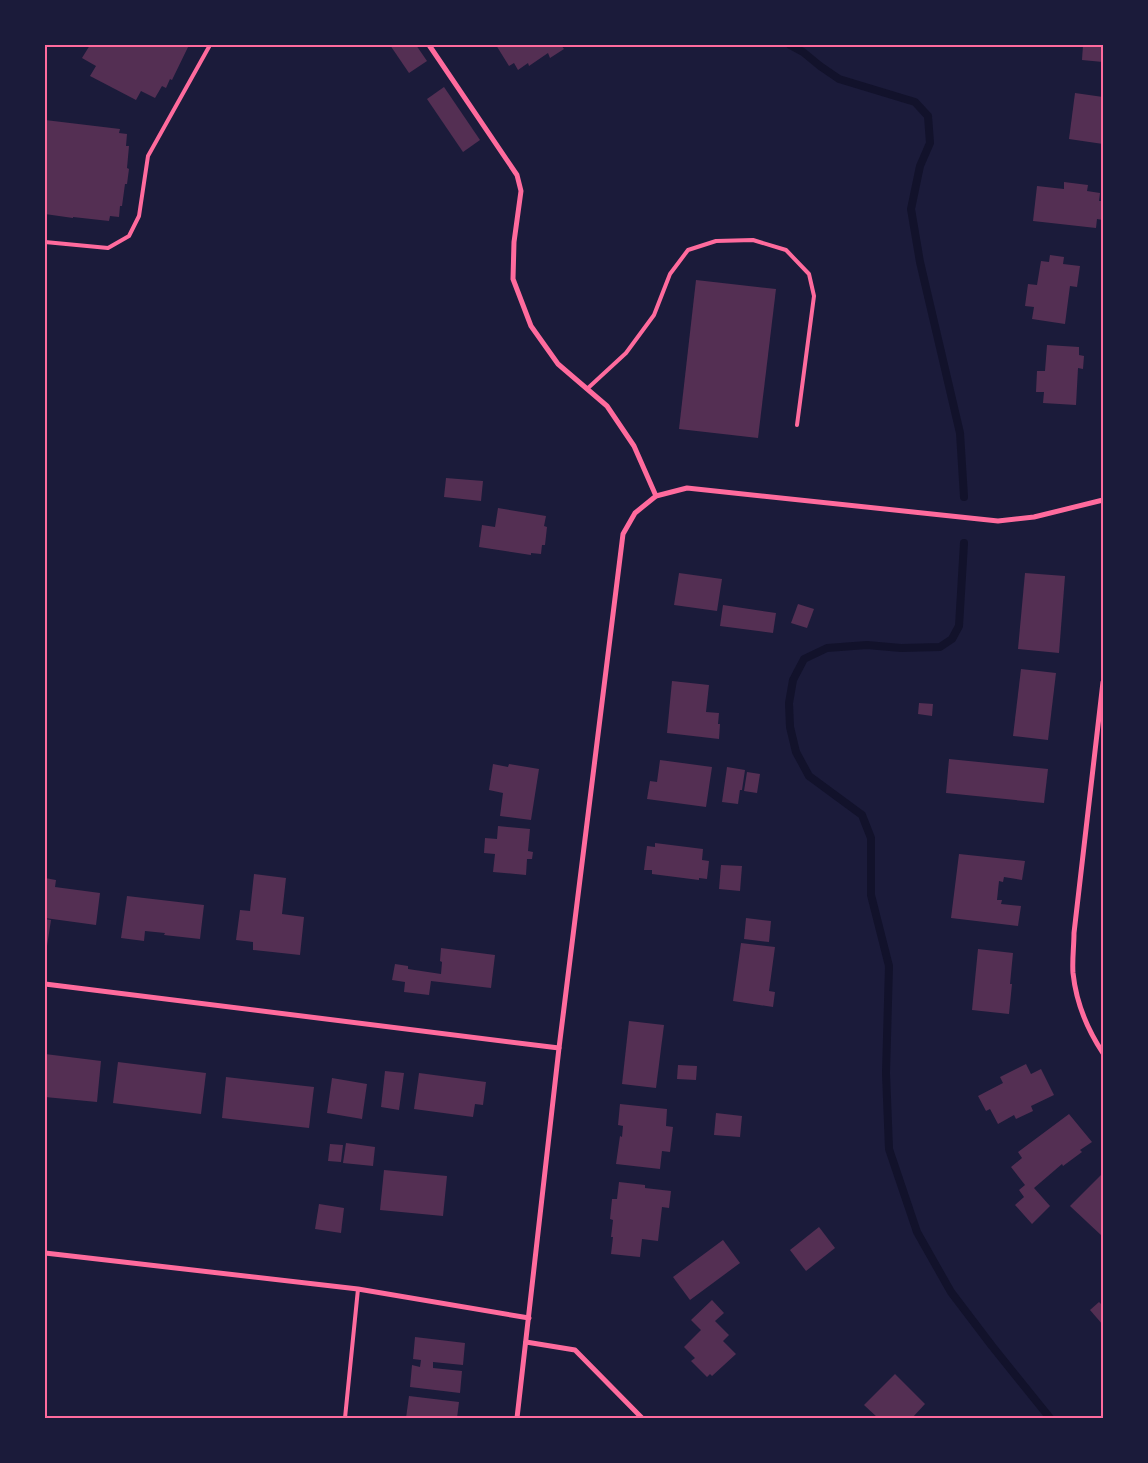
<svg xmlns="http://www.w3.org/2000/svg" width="1148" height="1463" viewBox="0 0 1148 1463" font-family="'Fira Sans',sans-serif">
<rect width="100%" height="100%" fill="#1b1b3a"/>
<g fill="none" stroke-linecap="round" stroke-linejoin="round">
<g stroke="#12122b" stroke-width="8">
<path d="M790,45L803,52L820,66L839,79L915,102L928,116L930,143L920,166L911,209L920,262L960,433L964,497"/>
<path d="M964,543L959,626L952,639L940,647L901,648L867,645L827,648L804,659L793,680L789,703L790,727L796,752L809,776L862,815L871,838V895L889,966L886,1073L889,1149L917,1232L951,1292L992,1346L1050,1418"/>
</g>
</g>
<g fill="#542f53">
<path d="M90,45H189L172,80L170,79L166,88L162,86L155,98L141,91L136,100L90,76L96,66L82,58Z"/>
<path d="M390,45H416L427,61L409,73Z"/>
<path d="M496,45H561L564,49L550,58L548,53L529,66L528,63L518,70L514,63L509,66Z"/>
<path d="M1083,45H1103V62L1082,60Z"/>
<path d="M444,87L480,140L463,152L427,99Z"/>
<path d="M1075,93L1103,97V144L1069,139Z"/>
<path d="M45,120L120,129L119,133L127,134L126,146H129L127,168L129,169L127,184H125L122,206H120L119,217L110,216L109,221L73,217V218L45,214Z"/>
<path d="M1064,182L1088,185L1087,191L1100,193L1099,201H1103V220L1097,219L1096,228L1033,221L1037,186L1064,189Z"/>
<path d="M1050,255L1064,257L1063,264L1080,266L1077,287L1070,286L1065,324L1032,319L1034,307L1025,306L1028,284L1037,285L1041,261L1049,262Z"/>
<path d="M696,280L776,289L758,438L679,429Z"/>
<path d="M1047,345L1079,347V355L1084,356L1083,369L1078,368L1076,405L1043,403L1044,392H1036L1037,371H1045Z"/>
<path d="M446,478L483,481L481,501L444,497Z"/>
<path d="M498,508L546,516L544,526L547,527L545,545H542L541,554L531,553V555L479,547L482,525L495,527Z"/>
<path d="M679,573L722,579L717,611L674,605Z"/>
<path d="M1025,573L1065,576L1059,653L1018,649Z"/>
<path d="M798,604L814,609L807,628L791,623Z"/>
<path d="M723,605L776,613L773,633L720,626Z"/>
<path d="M1021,669L1056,673L1048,740L1013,736Z"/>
<path d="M672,681L709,685L706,712L719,713L718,724H720L719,739L667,733Z"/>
<path d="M919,703L933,704L932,716L918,714Z"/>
<path d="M949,759L1048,769L1044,803L946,793Z"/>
<path d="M660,760L712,767L706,807L647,799L650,781L657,782Z"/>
<path d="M493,764L508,767L509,764L539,769L531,820L500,816L503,793L489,790Z"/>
<path d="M727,767L745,770L742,790H740L738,804L722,802Z"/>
<path d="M747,772L760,774L757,793L744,791Z"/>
<path d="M498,826L530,829L528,851L533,852L532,859H527L526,875L493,872L495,854L484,853L485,838L497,839Z"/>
<path d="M655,843L703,849L702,860L709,861L707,879L699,878V880L652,874V870H644L647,846L655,847Z"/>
<path d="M959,854L1025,861L1022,880L1004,877L1003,882L999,881L997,900H1002L1001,904L1021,906L1018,926L951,918Z"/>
<path d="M721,865L742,866L740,891L719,889Z"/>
<path d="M254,874L286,878L282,914L304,917L300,955L253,950V942L236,940L240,910L250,911Z"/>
<path d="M45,878L56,880L55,887L100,893L96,925L45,918Z"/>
<path d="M127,896L204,905L200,939L164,935L165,933L145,931L144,941L121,938Z"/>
<path d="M746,918L771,921L769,942L744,939Z"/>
<path d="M45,919L51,920L47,946L45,945Z"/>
<path d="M741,943L775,947L769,991L775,992L773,1007L733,1001Z"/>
<path d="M441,948L495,955L491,988L431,981L429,995L404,992L405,982L392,980L395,964L408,966V969L441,974L442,962L440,961Z"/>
<path d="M978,949L1013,953L1010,984H1012L1009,1014L972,1010Z"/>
<path d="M629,1021L664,1025L656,1088L622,1084Z"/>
<path d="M45,1054L101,1061L97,1102L45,1097Z"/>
<path d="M118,1062L206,1073L201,1114L113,1103Z"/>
<path d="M1026,1064L1031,1074L1041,1069L1054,1095L1031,1106L1033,1111L1016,1119L1014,1115L998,1124L990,1109L986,1111L978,1096L1003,1083L1000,1077Z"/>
<path d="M678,1065L697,1066L696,1080L677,1079Z"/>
<path d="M385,1071L404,1073L399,1110L381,1107Z"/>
<path d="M419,1073L486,1082L483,1105L475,1104L473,1117L414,1109Z"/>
<path d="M226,1077L314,1087L309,1128L222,1118Z"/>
<path d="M332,1078L367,1084L362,1119L327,1113Z"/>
<path d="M620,1104L667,1109L666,1126L673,1127L670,1152L662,1151L660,1169L616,1164L620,1136L622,1137L623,1126L618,1125Z"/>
<path d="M716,1113L742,1116L740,1137L714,1135Z"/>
<path d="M1069,1114L1092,1142L1080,1150L1082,1152L1063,1166L1062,1164L1034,1188L1050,1206L1032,1224L1015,1205L1024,1197L1019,1190L1025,1185L1011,1167L1022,1158L1018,1152Z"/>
<path d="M346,1143L375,1147L373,1166L343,1163Z"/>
<path d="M330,1144L343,1145L341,1162L328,1161Z"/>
<path d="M384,1170L447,1176L443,1216L380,1210Z"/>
<path d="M1103,1173V1234L1102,1236L1070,1206Z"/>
<path d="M619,1182L645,1185V1188L671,1191L669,1208L662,1207L658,1241L642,1239L640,1257L611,1254L613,1237H611L613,1220L610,1219L612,1199H617Z"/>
<path d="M319,1204L344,1208L341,1233L315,1229Z"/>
<path d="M819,1227L835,1248L806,1271L790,1250Z"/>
<path d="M723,1240L740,1263L690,1300L673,1277Z"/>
<path d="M712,1300L724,1313L715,1321L729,1335L723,1341L736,1354L712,1376L710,1374L707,1377L691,1361L695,1358L684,1347L701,1330L691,1320Z"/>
<path d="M1099,1302L1103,1306V1325L1090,1310Z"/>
<path d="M415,1337L465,1343L463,1365L433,1362V1368L462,1371L460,1393L410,1387L412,1365L420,1367L421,1360L413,1359Z"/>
<path d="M895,1374L925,1404L912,1418H878L864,1405Z"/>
<path d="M409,1396L459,1402L457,1418H406Z"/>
</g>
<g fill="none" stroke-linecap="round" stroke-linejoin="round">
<g stroke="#ff6b9d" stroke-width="4">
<path d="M45,242L108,248L129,236L139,216L148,156L210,45"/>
<path d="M587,389L626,353L654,315L670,274L688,250L716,241L753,240L786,250L809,274L814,296L797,425"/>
<path d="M345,1418L358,1289"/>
</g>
<g stroke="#ff6b9d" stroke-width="5">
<path d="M429,45L517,175L521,191L514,242L513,279L531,326L558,364L607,406L634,446L656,496"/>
<path d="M1103,682L1074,933C1074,946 1072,960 1073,973C1076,1001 1087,1029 1103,1053"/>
<path d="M45,984L559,1048"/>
<path d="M45,1253L358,1289L529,1318"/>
<path d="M526,1342L575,1350L642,1418"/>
<path d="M517,1418L559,1048L623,534L635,513L656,496L687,488L998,521L1034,517L1103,500"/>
</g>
</g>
<rect width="1148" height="1463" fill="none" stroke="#1b1b3a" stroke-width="92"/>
<rect x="46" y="46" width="1056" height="1371" fill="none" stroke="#ff6b9d" stroke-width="2"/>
</svg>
